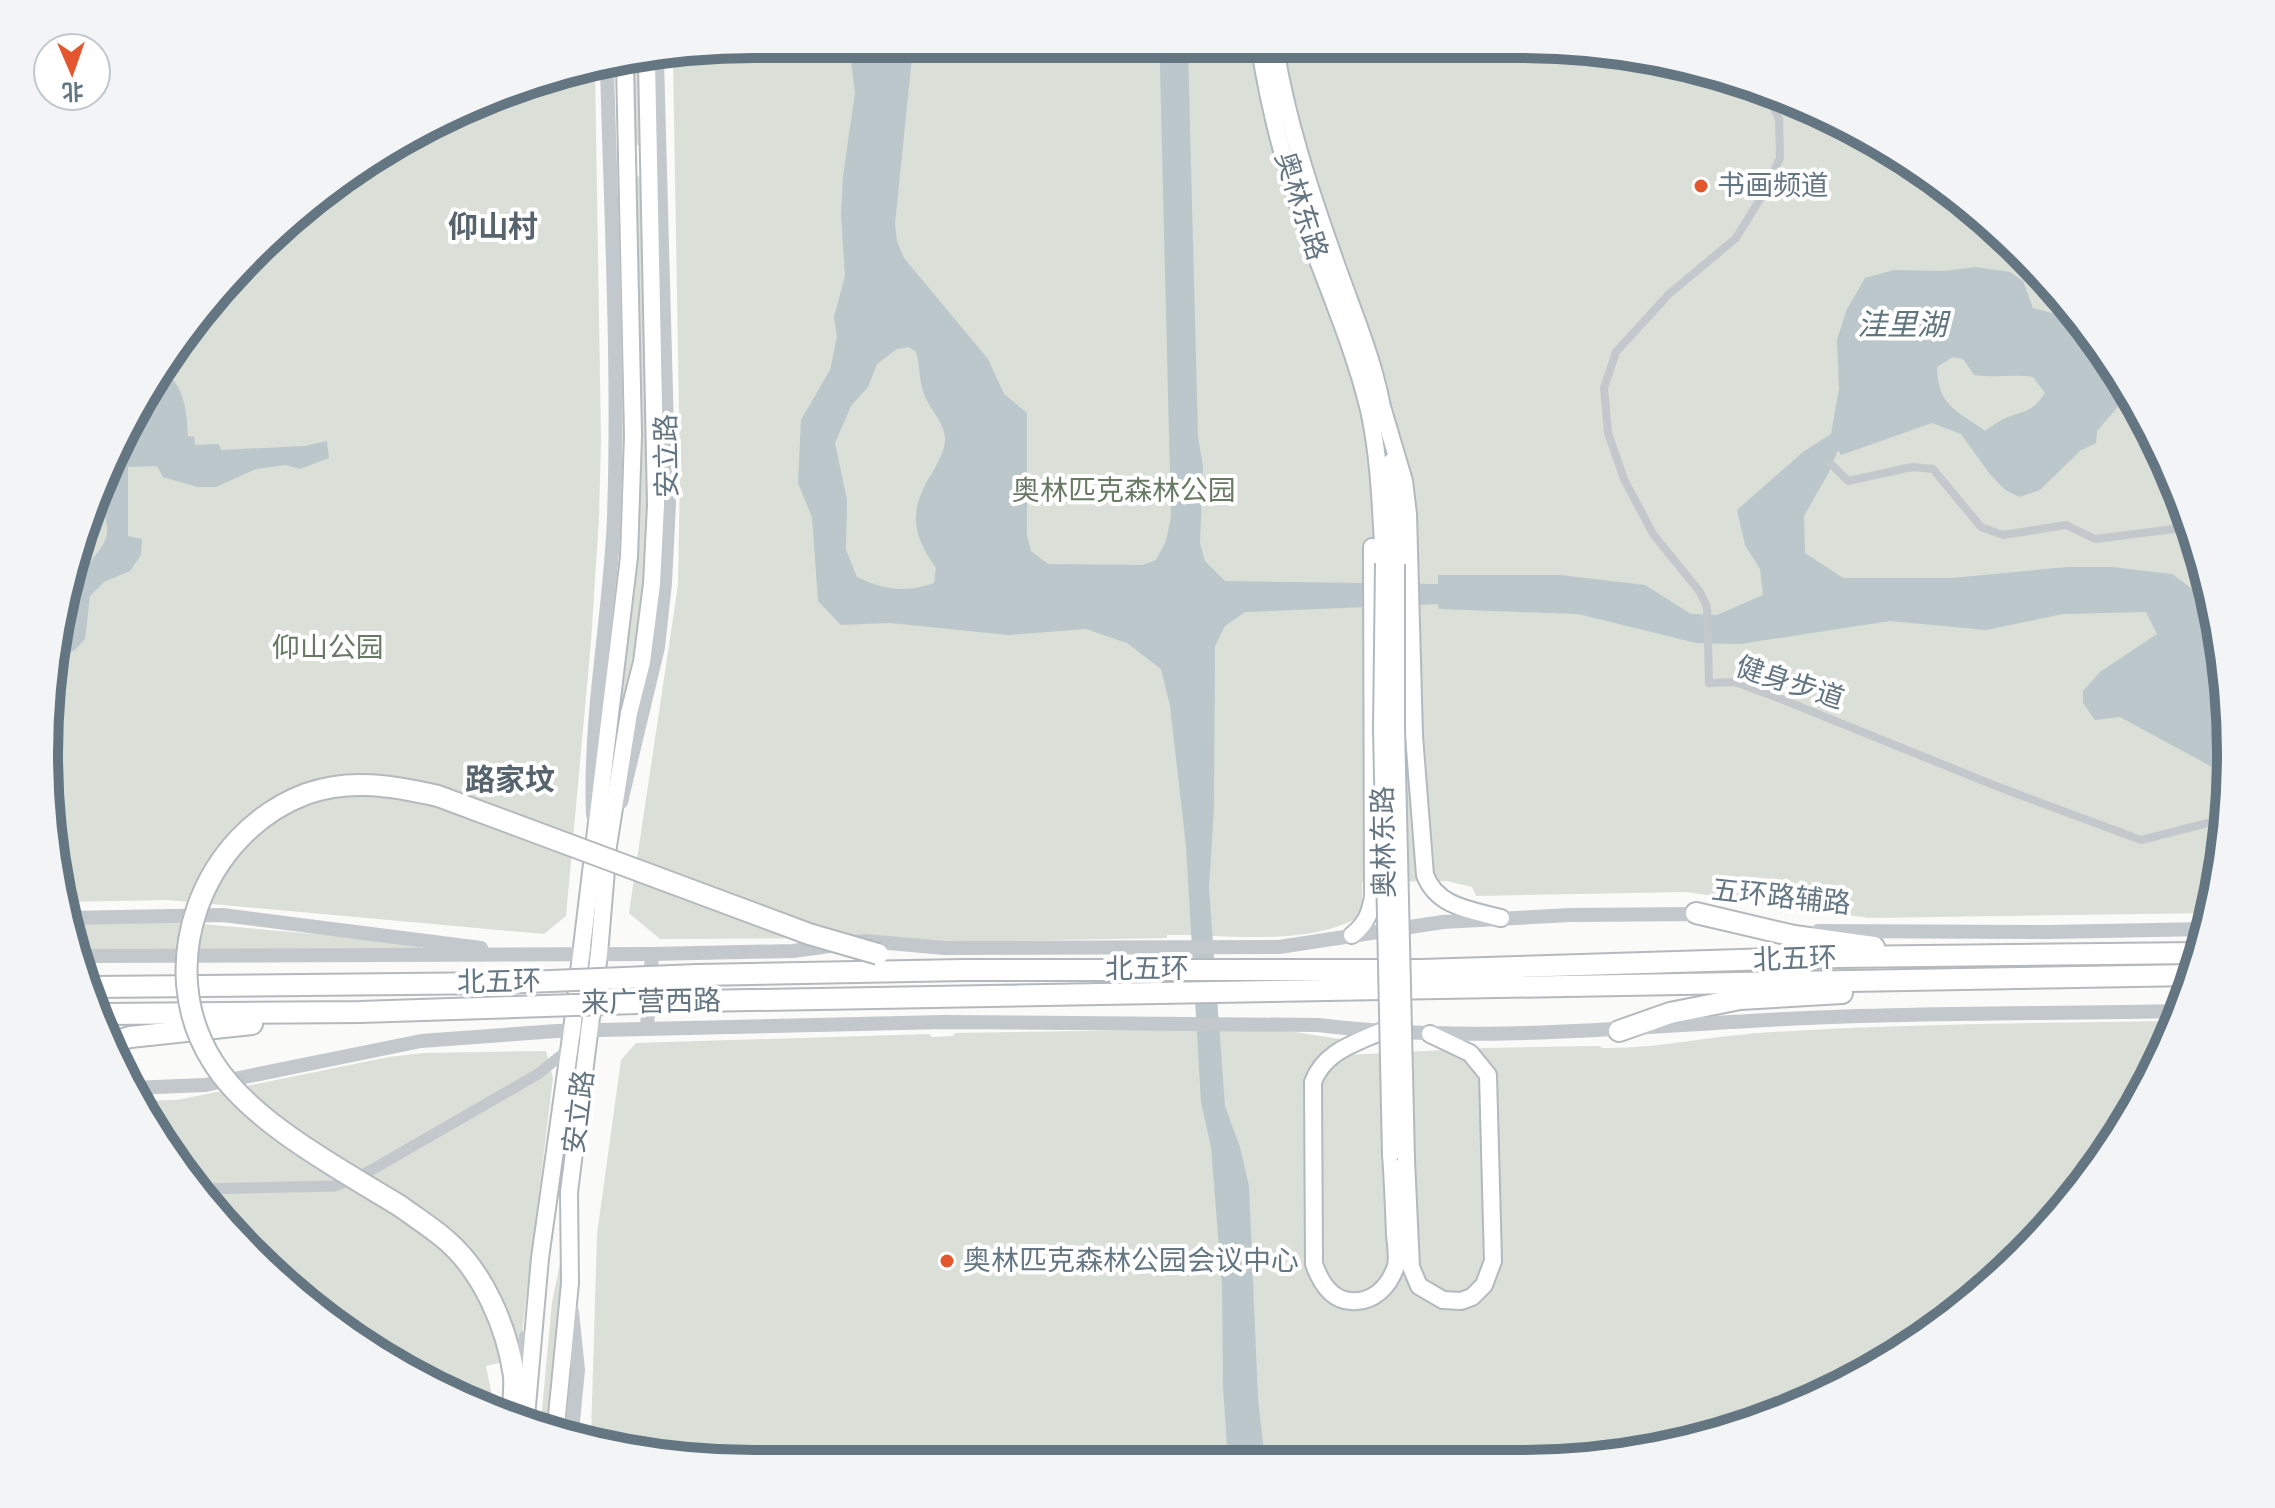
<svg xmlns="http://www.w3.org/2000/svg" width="2275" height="1508" viewBox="0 0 2275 1508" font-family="'Nunito Sans','Noto Sans SC',sans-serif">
<rect width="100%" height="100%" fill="#fafaf8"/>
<g fill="#dadfd7">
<path d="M754,44L1614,50L1835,117L1989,221L2085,322L2158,440L2207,571L2230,708L2225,847L2209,913L1869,918L1686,892L1476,896L1472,887L1447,881L1362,882L1363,915C1306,948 1229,934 1167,935V938L944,942L842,938L660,939L629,913L678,585L680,470L673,57Z"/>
<path d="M643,62L642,145H633L630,64Z"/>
<path d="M595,70L601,439L599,518L591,642L566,916L544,934L168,900L61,902L58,893L46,707L98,483L191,321L359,164L526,82Z"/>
<path d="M638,176L643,179L649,510L643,605L617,737H614L631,585L633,178Z"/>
<path d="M177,922L419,943L420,949L80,952L69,923Z"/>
<path d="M2176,1021L2136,1109L2055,1222L1953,1318L1835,1391L1704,1440L1567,1463L661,1458L591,1437L597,1234L621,1060L636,1043L929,1034L932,1037L953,1036L955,1033L1269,1028L1340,1039L1346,1055L1484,1048L1600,1046L1602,1048C1659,1049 1715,1035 1772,1032C1907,1024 2041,1023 2176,1021Z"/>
<path d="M546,1051L553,1078L519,1358L486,1366L494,1407L440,1391L286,1287L139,1109L136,1101L177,1100L389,1057L424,1053Z"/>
<path d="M566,1236L555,1426L541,1421L552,1302Z"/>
</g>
<g fill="#bbc7cb" fill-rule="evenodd">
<path d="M849,45H908L912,57L895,224L897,241L904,258L988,359L1004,394L1027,413V535L1031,551L1048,564L1143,565L1156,560L1166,541L1171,517L1160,67L1161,47H1188L1198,437L1203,466L1200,543L1205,561L1225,581L1438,584V575H1560L1645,585L1691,614L1717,615L1763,595L1760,569L1745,545L1737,510L1803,452L1831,434L1839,389L1837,340L1846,311L1865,278L1894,270L1944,271L1976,267L2010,272L2023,281L2033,308L2051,313L2070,307L2085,322L2129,394L2097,431L2096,443L2080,451L2040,490L2020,497L2005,490L1989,473L1961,434L1932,423L1841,455L1838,450L1829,472L1804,516L1805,553L1843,578H1952L2067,567H2112L2172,574L2206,599L2213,608L2230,708L2227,775L2120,717L2095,720L2083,703V691L2100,672L2157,634L2146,612L2063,614L1986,630L1890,621L1740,644L1696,643L1578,614L1439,609L1438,604L1245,612L1225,626L1215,646L1214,808L1209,888L1225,1106L1240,1147L1249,1186L1258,1399L1265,1461H1228L1223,1386L1222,1285L1211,1147L1201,1102L1186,846L1170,706L1161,669L1127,643L1086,629L1008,635L890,623L841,625L818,601L812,517L798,483L801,420L830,370L837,337L834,317L845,276L841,214L843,176L855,93ZM909,347L916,352C920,365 919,381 924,394C929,409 944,421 945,438C946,449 937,464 932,473C909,510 911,533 936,568L934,583C904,593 885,590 857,577L846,550L847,500L835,443L851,406L868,387L877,364L897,349ZM1953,357L1963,359L1974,375C1994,378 2013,374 2033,377L2045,393C2032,412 2027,410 2008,417C2000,420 1992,426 1985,431C1957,410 1938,407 1937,367Z"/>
<path d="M162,372C185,382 187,415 188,436L194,437L195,445L219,444L221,450L305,446L327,441L329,458L300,469L286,465L256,469L216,487H197L163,477L157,466L128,467V536L142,539L141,555L130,571L104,582L90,596L85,639L75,650L62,654L58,653L75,582L84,579C92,546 117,549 103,510L92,506L98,483Z"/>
</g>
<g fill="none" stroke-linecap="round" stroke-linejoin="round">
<g stroke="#b3babf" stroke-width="20">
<g id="secondary">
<path d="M1260,48C1268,100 1281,152 1297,202C1320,272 1352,339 1369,410C1380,460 1381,512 1384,563"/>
<path d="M1275,48C1287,121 1310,191 1335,261C1353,313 1376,364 1384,419"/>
<path d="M1383,410L1404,481L1408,514L1414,736L1425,875C1437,907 1471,910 1501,918"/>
<path d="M1391,462L1396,564"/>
<path d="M1352,935C1366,924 1370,914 1373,897L1372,547"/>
<path d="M1380,1032C1353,1044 1324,1052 1313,1082L1314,1264C1320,1281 1330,1300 1351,1301C1373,1303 1389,1287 1396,1266C1398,1257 1396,1245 1395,1235C1394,1208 1393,1181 1391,1154"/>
<path d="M1406,1160L1411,1267L1419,1286L1443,1300L1461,1301L1472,1297L1484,1285L1493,1261L1488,1075L1470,1053L1430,1034"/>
</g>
</g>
<g stroke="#b5babe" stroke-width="20">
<g id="primary">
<path d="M526,1417L540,1258L572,1030L629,557L633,435L625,65"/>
<path d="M556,1426L570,1283L569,1192L599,954L608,846L629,713L642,662L652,584L656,505L647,62"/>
</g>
</g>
<g stroke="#b4b9bd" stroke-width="24">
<g id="motorway">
<path d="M1696,913L1794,936L1874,947"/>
<path d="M697,975L964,970H1421L1839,957L2200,953"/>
<path d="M93,987L504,983"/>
<path d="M698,1001L2195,975"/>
<path d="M103,1014L360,1012L514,1007"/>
<path d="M1619,1031L1670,1013L1740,999L1842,993"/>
<path d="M114,1042L130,1037L252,1024"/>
<path d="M400,1206C415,1217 431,1227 445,1239C483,1271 507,1327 514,1376C515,1388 513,1401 513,1413"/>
</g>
</g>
<g stroke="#c3c8cc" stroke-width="8">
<path d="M1769,97L1779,119L1780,158L1765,191L1736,238L1669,294L1616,352L1604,388L1608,433L1624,479L1653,534L1700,592L1707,607L1709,683L1735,682L1781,699L1996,786L2141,840L2220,820L2226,821"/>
<path d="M2162,451C2157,478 2169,500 2187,518"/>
<path d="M1832,465L1848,481L1912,467L1933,469L1981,527L2003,535L2066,525L2095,539L2190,527"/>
</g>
<path stroke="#c3c8cc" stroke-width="11" d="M205,1189L335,1186L368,1172L538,1074L569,1049"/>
<g stroke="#c3c8cc" stroke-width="14">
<path d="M621,802L658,647L665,583L669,504L657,60"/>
<path d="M593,815C589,715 610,617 614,518C619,368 611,218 607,68"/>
<path d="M67,918L223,915L481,948"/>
<path d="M1818,931L2049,932L2206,929"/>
<path d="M81,956L652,954L793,951L866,941L945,948L1279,947L1443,922L1570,915L1703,914"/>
<path d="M647,1028L652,954"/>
<path d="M131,1088L205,1085L421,1041L557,1031L944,1022L1318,1025C1475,1044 1629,1027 1785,1019C1916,1012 2049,1014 2180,1011"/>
<path d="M520,1384L526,1337"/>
<path d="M572,1431L578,1370L572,1312"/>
</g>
<use href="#secondary" stroke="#fff" stroke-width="16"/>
<use href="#primary" stroke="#fff" stroke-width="16"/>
<use href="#motorway" stroke="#fff" stroke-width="20"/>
<g stroke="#b3babf" stroke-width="20" stroke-linecap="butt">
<g id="secondary-bridge">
<path d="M1384,563L1382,729L1391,1154"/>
<path d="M1396,564V727L1406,1160"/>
</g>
</g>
<g stroke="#b4b9bd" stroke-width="24" stroke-linecap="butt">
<g id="motorway-bridge">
<path d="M504,983L697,975"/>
<path d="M514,1007L698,1001"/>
<path d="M400,1206C340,1169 250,1122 213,1062C152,967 202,833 306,794C350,778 394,786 438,796L809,934L878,954"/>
</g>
</g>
<use href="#secondary-bridge" stroke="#fff" stroke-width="16"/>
<use href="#motorway-bridge" stroke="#fff" stroke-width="20"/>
</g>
<g fill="#e4572e" stroke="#fff" stroke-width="3">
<circle cx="1701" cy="186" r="8"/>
<circle cx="947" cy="1261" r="8"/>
</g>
<g text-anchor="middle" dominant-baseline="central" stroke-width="8" stroke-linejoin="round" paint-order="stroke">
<g font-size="28" fill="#657683" stroke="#fff" text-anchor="start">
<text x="1717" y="186">书画频道</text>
<text x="963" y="1261">奥林匹克森林公园会议中心</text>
</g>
<g font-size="28" fill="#657683" stroke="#fff">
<text transform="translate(1301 206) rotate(72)">奥林东路</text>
<text transform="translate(667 456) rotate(-91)">安立路</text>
<text transform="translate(1790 683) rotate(18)">健身步道</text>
<text transform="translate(1384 842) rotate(-91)">奥林东路</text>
<text transform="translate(1781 897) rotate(6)">五环路辅路</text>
<text transform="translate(1795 959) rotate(-2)">北五环</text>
<text x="1147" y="969">北五环</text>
<text transform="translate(499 982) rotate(-1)">北五环</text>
<text transform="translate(651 1002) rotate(-1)">来广营西路</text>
<text transform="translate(579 1112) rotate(-83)">安立路</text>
</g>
<g font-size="28" fill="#687a64" stroke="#fff">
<text x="1124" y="491">奥林匹克森林公园</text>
<text x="328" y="648">仰山公园</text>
</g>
<g font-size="30" font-weight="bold" fill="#57646e" stroke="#fff">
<text x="493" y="227">仰山村</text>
<text x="510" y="780">路家坟</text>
</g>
<g font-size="30" font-style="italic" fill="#60757c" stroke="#fff">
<text x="1902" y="325">洼里湖</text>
</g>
</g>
<path d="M0 0H2275V1508H0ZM754 58H1521A696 696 0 0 1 2217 754V754A696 696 0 0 1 1521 1450H754A696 696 0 0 1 58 754V754A696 696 0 0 1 754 58Z" fill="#f3f4f5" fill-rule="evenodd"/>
<path fill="none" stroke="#657683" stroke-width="10" d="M754 58H1521A696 696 0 0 1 2217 754V754A696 696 0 0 1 1521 1450H754A696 696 0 0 1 58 754V754A696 696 0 0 1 754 58Z"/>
<g transform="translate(72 72) rotate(178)"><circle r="38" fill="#ffffff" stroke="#c1c8cd" stroke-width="2"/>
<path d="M0-6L14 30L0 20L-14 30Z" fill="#e4572e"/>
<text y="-12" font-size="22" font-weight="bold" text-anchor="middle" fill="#657683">北</text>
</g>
</svg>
